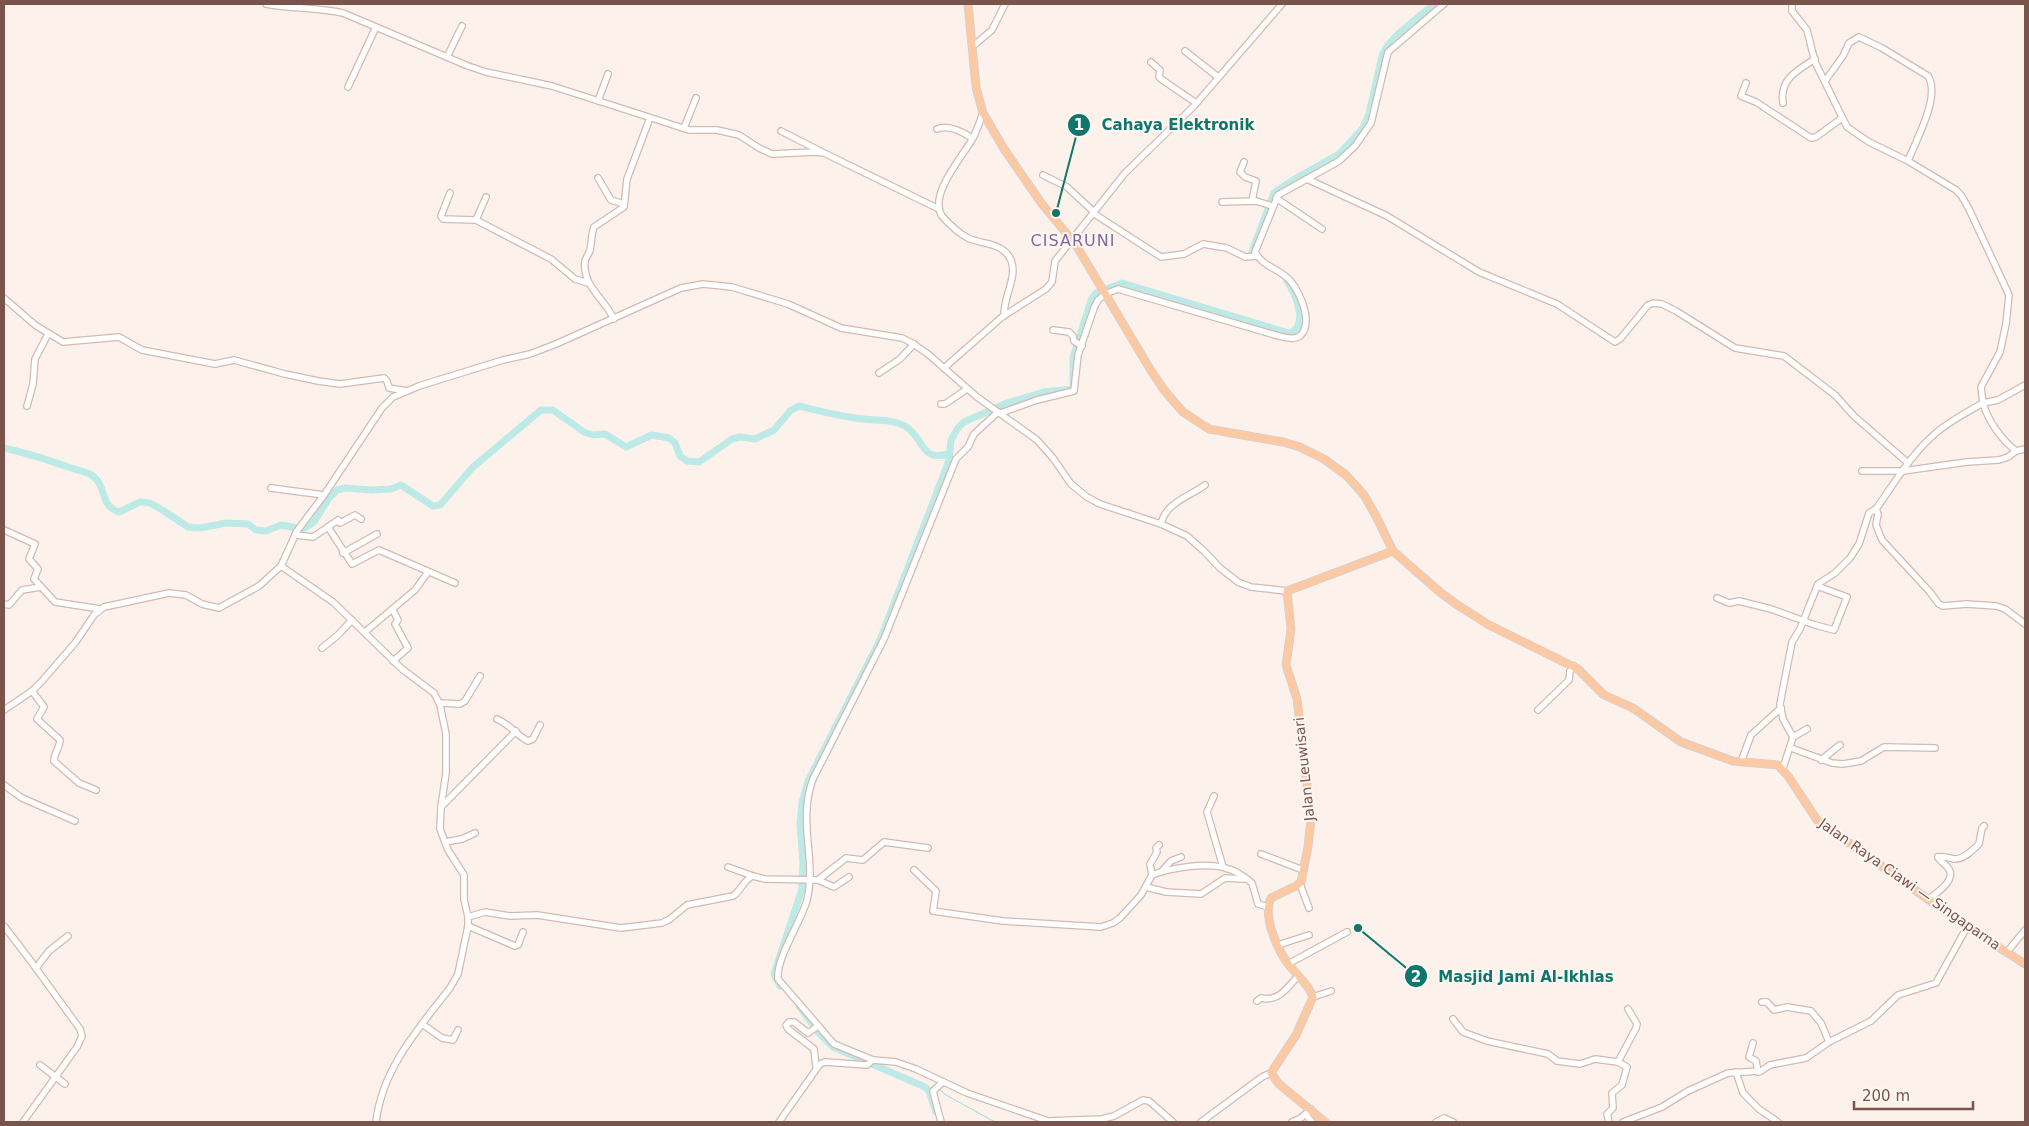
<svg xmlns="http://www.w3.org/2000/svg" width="2029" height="1126" viewBox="0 0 2029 1126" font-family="'DejaVu Sans',sans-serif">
<rect width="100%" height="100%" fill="#fdf2eb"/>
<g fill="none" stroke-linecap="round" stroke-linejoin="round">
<path stroke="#a3dbd8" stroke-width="1" d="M938,1090H940L946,1095L995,1122"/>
<g stroke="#bde9e6" stroke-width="7">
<path d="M1254,257L1252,252L1254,246L1274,193L1293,180L1339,154L1363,128L1369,114L1382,56L1387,46L1398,34L1434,4"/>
<path d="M4,448C26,453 46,459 68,467C75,469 83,471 90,474C109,486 98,505 119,512L140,502L150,503L164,511L188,527L200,528L226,523L248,524L256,530L266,531L281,525L303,529L314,522L329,498L337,490L345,488L372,490L391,489L401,485L433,506L440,505L473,467L541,410H553L584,432L593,435L605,434L626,447L652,435L669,438L675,443L680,456L687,461L699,462L732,439L740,437L755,439L774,430L790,411L799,406C820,411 842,417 863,419C878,421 892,419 905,426C925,438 919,462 949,454"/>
<path d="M780,986L774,974L802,889L803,863L800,824L802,803L808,781L880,640L942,479L949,460L951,440L958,428L964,422L1007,403L1044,392L1073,389V358L1091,300L1096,293L1122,283L1289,333C1310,327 1295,293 1287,281"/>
<path d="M799,1006L819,1033L833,1047L925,1087L929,1091L936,1112"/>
</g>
<g stroke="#d3bab1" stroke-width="8">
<g id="minor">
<path d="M266,4C292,9 317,7 343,13L468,66L486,72L552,86L689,130H717L739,135L759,148L772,154L816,152L824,153L939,209"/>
<path d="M1792,4V11L1807,30L1815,62L1847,127L1869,142L1908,161L1956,190L1961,195L1969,209L2009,295L2006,324L2000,352L1981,387L1983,403L1998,400L2025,385"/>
<path d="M973,46L992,30L1005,4"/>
<path d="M1185,51L1218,77"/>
<path d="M447,57L462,26"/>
<path d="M1151,62L1160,70L1159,77L1161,79L1196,103"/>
<path d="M1825,81L1843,56L1849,43L1859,37L1882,48L1928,76C1941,96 1916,140 1908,161"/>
<path d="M1746,83L1741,96L1756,102L1811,138L1816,137L1842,118"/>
<path d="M348,87L376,27"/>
<path d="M598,101L608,74"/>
<path d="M1783,103C1779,79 1798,70 1815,59"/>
<path d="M983,113C980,121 977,130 973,138C963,156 928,195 942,216C949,224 958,233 968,238C983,245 1003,242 1011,260C1018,277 1003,297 1004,316"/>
<path d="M684,128L696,98"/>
<path d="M937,129C949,124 963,132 972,138"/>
<path d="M781,131L822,152"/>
<path d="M1244,162L1240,172L1245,177L1256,181L1252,201"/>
<path d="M1043,175L1067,187L1094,212"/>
<path d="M598,178L611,200L624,204"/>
<path d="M1307,179L1387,216L1479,272L1557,304L1615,342L1620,339L1648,305L1654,303L1662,304L1676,311L1735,348L1784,356L1835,395L1854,416L1908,463"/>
<path d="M450,193L441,216L443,219L476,220L551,259L575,279L588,283"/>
<path d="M1276,198L1322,229"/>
<path d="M1222,202L1256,201L1272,206"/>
<path d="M1093,213L1161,257L1184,254L1203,244L1227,248L1245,257L1257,256"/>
<path d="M476,220L486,197"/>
<path d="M4,298L35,325L63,342L119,337L142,350L215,364L234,360L285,374L318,381L340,384L384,378L387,381L389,388L407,391"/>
<path d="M614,319C604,298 582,286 585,261C586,257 589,254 590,250C592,242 591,234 594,227L624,207L627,179L650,118"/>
<path d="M1053,330L1069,332L1073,336L1074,341L1082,346"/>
<path d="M944,368L1002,317L1046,289L1052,282L1055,261L1125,173L1194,106L1282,4"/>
<path d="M879,373L900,359L914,344"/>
<path d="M941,404H945L967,389"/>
<path d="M27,406L33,384L35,359L48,334"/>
<path d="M1001,413L1037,400L1074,391L1078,355L1094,308L1098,300L1105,294L1118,289L1275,335C1283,337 1295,341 1301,335C1314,321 1298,285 1285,276C1275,268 1261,264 1255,252L1278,195L1339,161L1355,146L1371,123L1388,52L1444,4"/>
<path d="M1862,471H1903L1967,462L1999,460L2008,457L2016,451"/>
<path d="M271,488L324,495"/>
<path d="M1876,509L1878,514L1876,525L1882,540L1929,591L1939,604L1943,606L1967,604L1996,606L2005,609L2025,624"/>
<path d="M1161,524C1166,502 1189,497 1205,485"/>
<path d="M328,527L338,520L340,523L355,515L361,519"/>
<path d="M4,530L35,544L29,559L38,569L34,579L55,602L100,609"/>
<path d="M295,535L313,537L328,527L352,564L379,550L455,583"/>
<path d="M343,553L377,534"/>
<path d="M281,566L333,602L402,669L434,693L440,705L446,734V773L441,807L440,829L448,850L464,875V899L468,917V926L458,974L450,988C418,1029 382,1069 376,1122"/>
<path d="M1717,598L1729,603L1739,601L1771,609L1815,625L1834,630L1847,597L1817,586"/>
<path d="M4,604L9,605L22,590L41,587"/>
<path d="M393,610L398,620L395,624L408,648L393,661"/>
<path d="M365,632L415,590L428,572"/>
<path d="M322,648L338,635L352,620"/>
<path d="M32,691L44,707L37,719L60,740C60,747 54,753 54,761L79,783L96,790"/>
<path d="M440,703L460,704L465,701L480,676"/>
<path d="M4,710L32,691L42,681L75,643L94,615L104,607L169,593L186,595L202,604L219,608L259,586L281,566L297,531L324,495L382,408L393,397L419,386L503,360L530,354L556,344L681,288L703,284L732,287L788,304L841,328L902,338L912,343L928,354L977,397L1037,440L1053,458L1071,484L1087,497L1100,504L1161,524L1187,536L1205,552L1220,568L1238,582L1251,587L1287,591"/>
<path d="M1538,710L1569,680L1570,671L1574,666"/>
<path d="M497,719C511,725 517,736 528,741L533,739L540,725"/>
<path d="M1793,737L1807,729"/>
<path d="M1791,748L1832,763L1843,764L1861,761L1884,747L1935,748"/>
<path d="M1821,760L1840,745"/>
<path d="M1741,762L1751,735L1781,708"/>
<path d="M1783,768L1793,737L1783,719L1780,704L1792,642L1800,629L1818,584L1835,573L1850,558L1859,544L1869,513L1876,509C1895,482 1912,453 1937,432C1950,421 1967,412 1983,403C1988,421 2001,439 2016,451L2025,449"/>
<path d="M4,785L22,798L75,821"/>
<path d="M1214,796L1207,812L1223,867"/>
<path d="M441,807L516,731"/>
<path d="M445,842L462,839L475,833"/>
<path d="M1261,854L1303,870"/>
<path d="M1938,857C1944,856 1948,858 1954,859C1963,860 1973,850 1979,844L1982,828L1984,826"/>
<path d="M728,867L753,876"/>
<path d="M914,870L936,891L933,911L1003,921L1101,927L1113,923L1120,918L1141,895L1152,875C1170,868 1206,862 1225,868C1235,870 1245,877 1252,883L1258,904L1268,907"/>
<path d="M1161,872L1171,861L1181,857"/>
<path d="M1152,875L1150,864L1157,852L1156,848L1159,845"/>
<path d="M818,880L834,887L849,877"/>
<path d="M1300,884L1309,908"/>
<path d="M1146,887L1166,892L1201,894L1225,878L1245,879"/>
<path d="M1929,899C1936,893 1956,881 1949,869C1946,864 1940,862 1938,857"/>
<path d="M468,917L485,912L510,916L537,915L621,928L662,923L670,919L687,905L733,896C741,891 744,879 753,876L765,879L818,880L846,858L863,860L884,842L928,848"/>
<path d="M4,926L30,960L80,1029L82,1036L77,1047L23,1122"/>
<path d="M468,926L515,946L518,945L523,932"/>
<path d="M1278,945L1309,935"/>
<path d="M2007,952L2025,930"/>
<path d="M1288,964L1347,932"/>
<path d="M36,968L49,951L68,936"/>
<path d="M1313,997L1331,991"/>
<path d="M1257,1001L1261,998C1279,1002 1287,988 1298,976"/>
<path d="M1762,1002H1767L1774,1010L1787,1007L1811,1011L1821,1023L1829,1042"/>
<path d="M1453,1019L1463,1032L1487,1041L1548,1054L1557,1061L1580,1064L1595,1059L1618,1062"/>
<path d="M422,1024L442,1038L453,1040L458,1030"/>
<path d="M1753,1043L1749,1057L1756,1061L1758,1072"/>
<path d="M873,1060L834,1044L778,979C776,958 801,922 807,900C817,859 797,822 813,779L884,639L956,459L968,447L974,434L998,412"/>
<path d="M40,1065L65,1084"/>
<path d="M816,1067L814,1049L788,1029L786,1025L789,1022H794L808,1033L818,1026"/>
<path d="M1736,1072L1743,1093L1759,1109L1778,1122"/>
<path d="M1306,1115L1312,1122"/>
<path d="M779,1122L820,1064L825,1062L867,1065L873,1060L896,1062L916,1069L967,1093L1048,1121L1102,1119L1114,1116L1143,1100L1149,1101L1173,1122"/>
<path d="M941,1122L933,1091L943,1082"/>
<path d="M1201,1122L1262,1077L1271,1073"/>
<path d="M1292,1122L1301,1118L1311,1109"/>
<path d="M1436,1122L1444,1118L1453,1122"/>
<path d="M1609,1122L1607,1114L1613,1108L1612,1093L1622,1085L1627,1067L1618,1062L1636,1028L1637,1024L1628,1009"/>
<path d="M1623,1122L1662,1107L1688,1091L1728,1073L1761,1071L1770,1065L1806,1058L1829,1042L1871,1021L1898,995L1936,983L1967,927"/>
</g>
</g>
<g stroke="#dacfcd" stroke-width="9">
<g id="major">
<path d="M968,4L976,87L983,113L1004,149L1042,204L1076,245L1150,369L1164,390L1183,412L1209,429L1283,442L1300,447L1324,459L1346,475L1364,495L1377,518L1393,551L1441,593L1456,604L1489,625L1578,669L1604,695L1633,708L1681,742L1733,761L1778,765L1788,776L1817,820L1967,927L2025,964"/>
<path d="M1325,1122L1279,1084L1271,1073L1296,1035L1313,997C1309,985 1297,975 1289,965C1278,951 1262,916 1271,898L1296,886L1301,882L1308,847L1311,819L1297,699L1286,665L1291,629L1287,591L1393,551"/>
</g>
</g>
<use href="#minor" stroke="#fff" stroke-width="5.5"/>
<use href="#major" stroke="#fdc9a2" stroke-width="7"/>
</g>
<g text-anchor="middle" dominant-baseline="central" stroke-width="4" stroke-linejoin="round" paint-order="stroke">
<g font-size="14" fill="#7a534b" stroke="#fff7f2">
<text transform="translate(1304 769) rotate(-96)">Jalan Leuwisari</text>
<text transform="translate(1910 884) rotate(35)">Jalan Raya Ciawi — Singaparna</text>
</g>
<g font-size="16" letter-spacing="1" fill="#80689d" stroke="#fff7f2">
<text x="1073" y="240">CISARUNI</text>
</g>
</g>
<path fill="none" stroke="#0f766e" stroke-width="2" d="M1056 213L1079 125M1358 928L1416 976"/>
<g fill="#0f766e" stroke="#fff7f2" stroke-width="2">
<circle cx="1056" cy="213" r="5"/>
<circle cx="1358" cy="928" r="5"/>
<circle cx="1079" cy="125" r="12"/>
<circle cx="1416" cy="976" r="12"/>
</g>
<g font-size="15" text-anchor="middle" font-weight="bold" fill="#fff">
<text x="1079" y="130">1</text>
<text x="1416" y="982">2</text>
</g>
<g font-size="15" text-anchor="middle" font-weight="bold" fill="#0f766e" stroke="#fff7f2" stroke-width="4" stroke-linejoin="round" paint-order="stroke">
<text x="1178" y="130">Cahaya Elektronik</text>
<text x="1526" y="982">Masjid Jami Al-Ikhlas</text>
</g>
<rect width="2029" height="1126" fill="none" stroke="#7a534b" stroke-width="10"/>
<path d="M1854 1101v8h119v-8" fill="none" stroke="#7a534b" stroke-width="2.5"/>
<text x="1862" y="1101" font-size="15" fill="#7a534b" stroke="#fff7f2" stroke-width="4" paint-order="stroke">200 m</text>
</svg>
